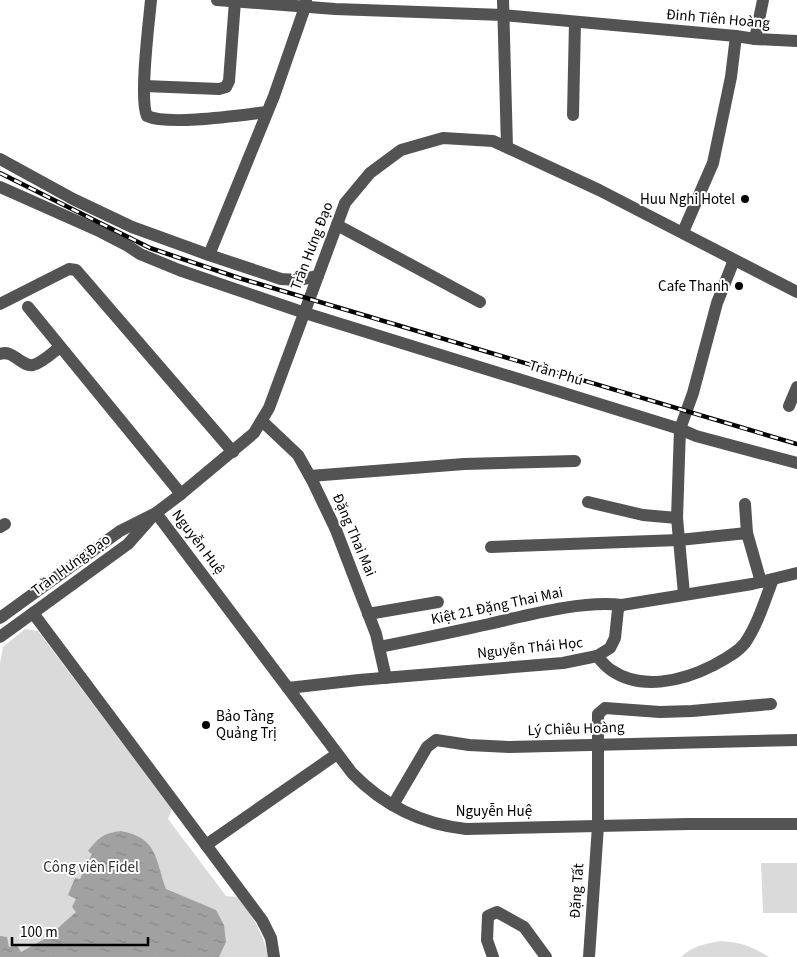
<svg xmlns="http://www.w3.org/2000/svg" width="797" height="957" viewBox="0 0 797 957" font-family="'Source Sans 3',sans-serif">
<defs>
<pattern id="water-ripples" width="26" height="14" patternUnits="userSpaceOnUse" patternTransform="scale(1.25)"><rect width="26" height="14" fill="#a1a1a1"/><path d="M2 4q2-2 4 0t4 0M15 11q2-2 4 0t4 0" fill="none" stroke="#898989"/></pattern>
</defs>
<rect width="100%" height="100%" fill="#fff"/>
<g fill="#dadada">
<path d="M25,629L38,631L172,809L168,819L226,896L239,897C252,917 264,933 268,957H0V663L3,647Z"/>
<path d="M797,863V913H763L761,863Z"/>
<path d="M720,941C741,942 751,946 769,957H681C692,946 705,944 720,941Z"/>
</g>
<path fill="url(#water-ripples)" d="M121,831C158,838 155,859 166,889L216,910L224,925L226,942L219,957H0V936L7,937L9,947L17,945L21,952L48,937L76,912L72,907L76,899L68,895L75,878L80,879L92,854L88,851C99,837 104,833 121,831Z"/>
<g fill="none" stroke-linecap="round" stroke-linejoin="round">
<g stroke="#535353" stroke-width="12">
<path d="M151,0C149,22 139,100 147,116C169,126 241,115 267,112"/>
<path d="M217,0L335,9L503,15L736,36L755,39L797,41"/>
<path d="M503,0L507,147"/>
<path d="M755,39L763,0"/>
<path d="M145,86L219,89L226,87L229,81L235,1"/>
<path d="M573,115L575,22"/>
<path d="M0,159L73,199L132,227L209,255L281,279L298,280L318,276"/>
<path d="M0,187L97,230L128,246L140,254L179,270L305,313L680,429L696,436L797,463"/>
<path d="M337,225L480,302"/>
<path d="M683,232L713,163L731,77L736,36"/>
<path d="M209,255L274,96L305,7L306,0"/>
<path d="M0,304L69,269L76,270L233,452"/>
<path d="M28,307L181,494"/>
<path d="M0,354C13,349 21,367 33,365C42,363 53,352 60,347"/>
<path d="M789,406L797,387"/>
<path d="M262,421L298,455L312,480L336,530L376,634L386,678"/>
<path d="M310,476L464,464L575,461"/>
<path d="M588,502L643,515L677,518"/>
<path d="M745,504L747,533"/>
<path d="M156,513L352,773C384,806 421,824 466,829L688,824H797"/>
<path d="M0,527L5,524"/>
<path d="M491,547L679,540L747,533L761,582"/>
<path d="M684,594L677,518L680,429L693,393L717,303L734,260"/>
<path d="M33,613L262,920L271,938L274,957"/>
<path d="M368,614L438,602"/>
<path d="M0,618L120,531L156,513L181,494L254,433L269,408L345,203L370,173L401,150L443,138L493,141L599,190L797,292"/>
<path d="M0,637L128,544L151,518"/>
<path d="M379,647C416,640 452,632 489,624C528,615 583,600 622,605"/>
<path d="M597,656C601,661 605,666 611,670C641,691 683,681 714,665C725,659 737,653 745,643C758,624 765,600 773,579"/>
<path d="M288,688L359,680L563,663L597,656L610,648L615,638L618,609L622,605L752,584L797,573"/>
<path d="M393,805L427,747L436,740L469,745L509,747L797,740"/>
<path d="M206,845L337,754"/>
<path d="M493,957L487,940L488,916L497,912L524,927L546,957"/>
<path d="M589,957L598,826V714L605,708L660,712L692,711L771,704"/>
</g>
<g stroke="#000" stroke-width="4.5">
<path id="rail" d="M0,173L150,248L239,278L797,444"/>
</g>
<use href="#rail" stroke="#fff" stroke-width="2.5" stroke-dasharray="8" stroke-linecap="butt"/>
</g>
<g fill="#000" stroke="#fff" stroke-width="2">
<circle cx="745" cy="199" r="5"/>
<circle cx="739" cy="286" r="5"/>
<circle cx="206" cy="725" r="5"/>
</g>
<g text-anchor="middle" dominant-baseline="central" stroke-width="4" stroke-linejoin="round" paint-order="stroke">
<g font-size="15" fill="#000" stroke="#fff">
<text transform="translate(718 19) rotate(5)">Đinh Tiên Hoàng</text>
<text transform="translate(312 246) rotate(-69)">Trần Hưng Đạo</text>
<text transform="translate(556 373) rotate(17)">Trần Phú</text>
<text transform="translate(354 535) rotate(67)">Đặng Thai Mai</text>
<text transform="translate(198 542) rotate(53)">Nguyễn Huệ</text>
<text transform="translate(71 565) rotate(-36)">Trần Hưng Đạo</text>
<text transform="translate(497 606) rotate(-12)">Kiệt 21 Đặng Thai Mai</text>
<text transform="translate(530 648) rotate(-6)">Nguyễn Thái Học</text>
<text transform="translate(576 729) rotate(-2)">Lý Chiêu Hoàng</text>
<text x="494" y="811">Nguyễn Huệ</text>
<text transform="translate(577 891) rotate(-86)">Đặng Tất</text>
</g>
<g font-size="15" fill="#000" stroke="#fff" text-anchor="end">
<text x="735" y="199">Huu Nghi Hotel</text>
<text x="729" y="286">Cafe Thanh</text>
<text x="216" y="716" text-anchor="start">Bảo Tàng<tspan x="216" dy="17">Quảng Trị</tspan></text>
</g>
<g font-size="15" fill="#313131" stroke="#fff">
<text x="91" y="867">Công viên Fidel</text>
</g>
</g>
<path d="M12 937v8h136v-8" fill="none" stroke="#000000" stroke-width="2.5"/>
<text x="20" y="937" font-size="15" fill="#000000" stroke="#ffffff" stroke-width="4" paint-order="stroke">100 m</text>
</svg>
